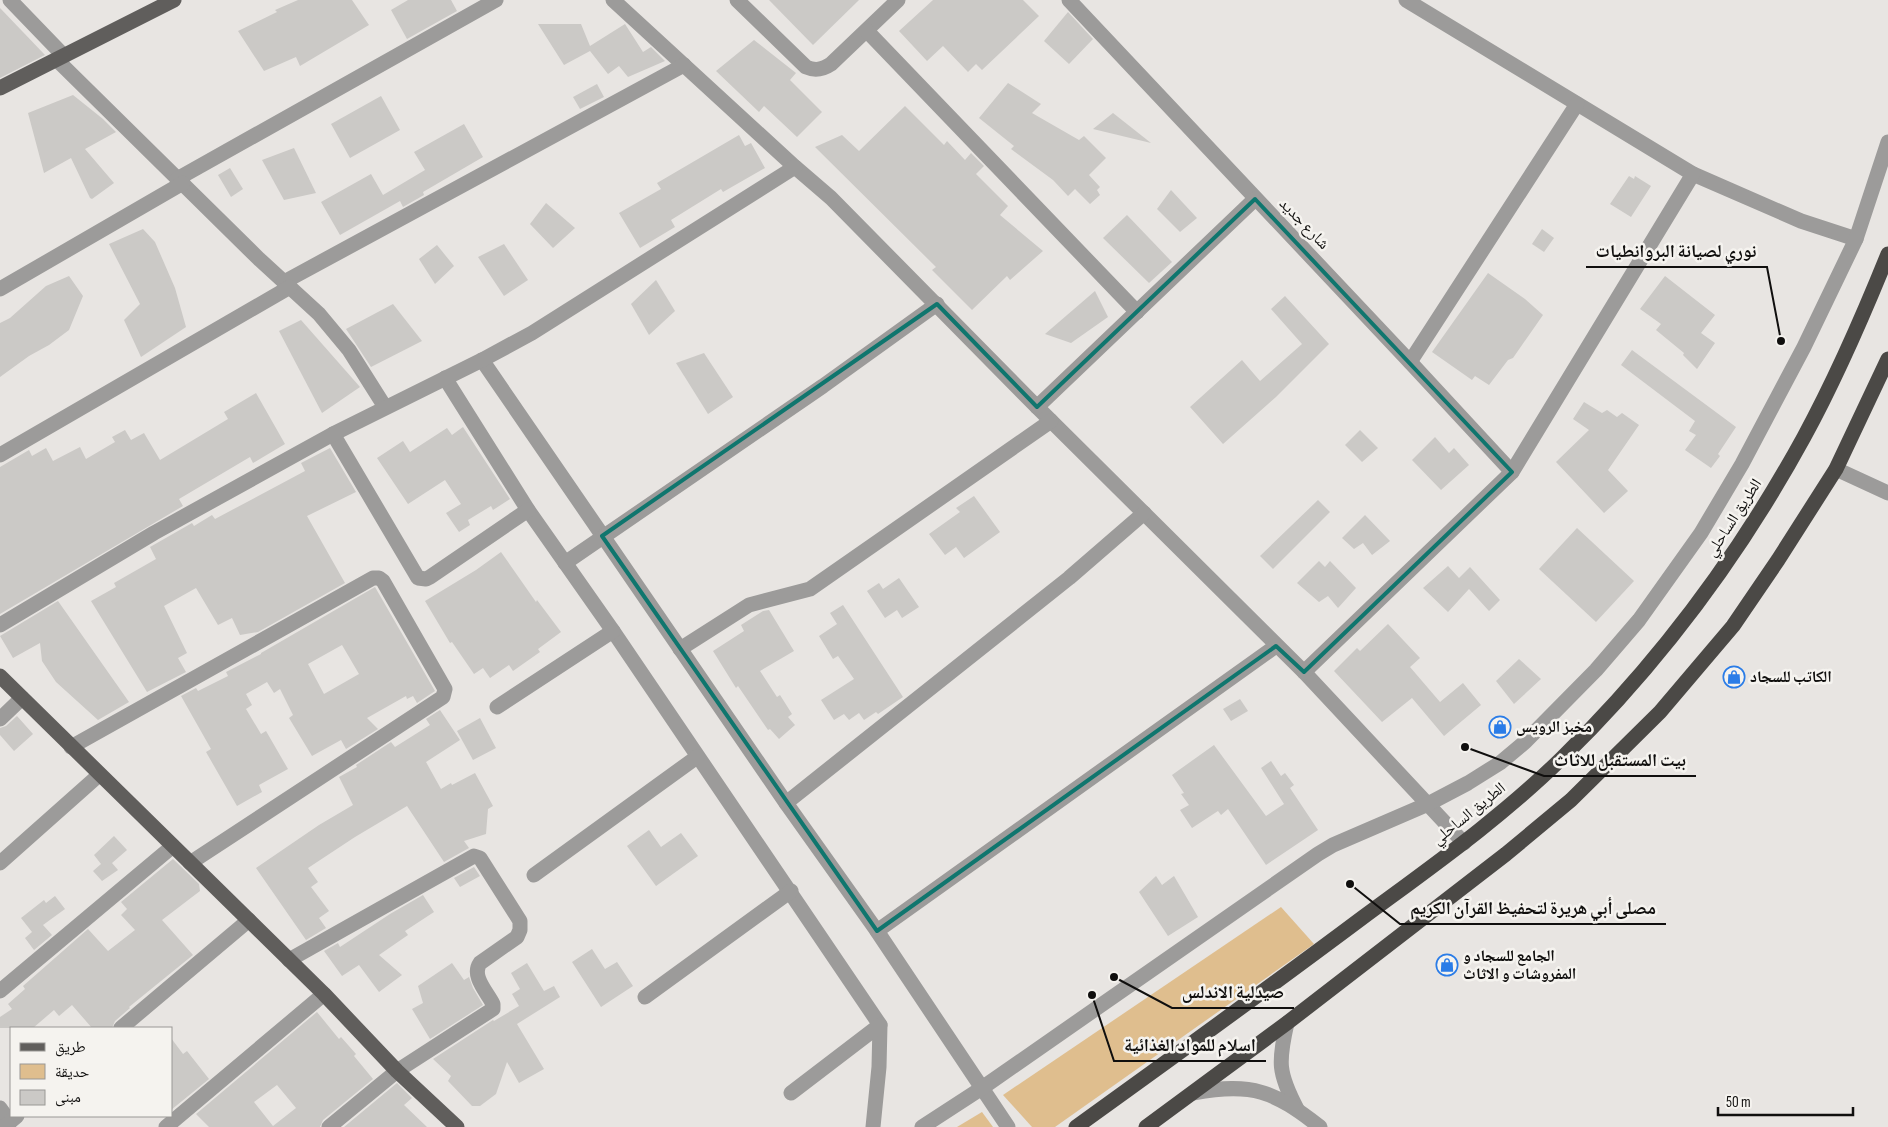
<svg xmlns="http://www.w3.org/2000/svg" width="1888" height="1127" viewBox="0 0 1888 1127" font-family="'Sofia Sans Condensed','Noto Naskh Arabic',sans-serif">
<rect width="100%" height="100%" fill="#e8e5e2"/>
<g fill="#dfbe8e">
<path d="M1281,907L1314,944L1055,1127H1032L1003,1095Z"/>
<path d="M982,1112L993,1127H957Z"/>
</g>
<g fill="#cbc9c6" fill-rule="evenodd">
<path d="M298,0H352L369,25L300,66L296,57L264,71L238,31L277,12L275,10Z"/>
<path d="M408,0H451L457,11L407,39L391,10Z"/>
<path d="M769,0H859L813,45Z"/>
<path d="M933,0H1023L1039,16L982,70L976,64L968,72L943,46L927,61L899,31Z"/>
<path d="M0,8L45,55L0,78Z"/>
<path d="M1068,12L1093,39L1069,64L1044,41Z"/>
<path d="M538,24H581L590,46L625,24L643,52L651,47L665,61L628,77L619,66L608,74L590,51L564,65Z"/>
<path d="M754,40L796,73L790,80L822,112L797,137L764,106L759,112L716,71Z"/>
<path d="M1008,83L1041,104L1032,113L1079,140L1084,136L1106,158L1089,175L1100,187L1097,190L1100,195L1090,204L1075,189L1068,196L1053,180L1011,149L1014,146L979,118Z"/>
<path d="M597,84L604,97L580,109L573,97Z"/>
<path d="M73,95L103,119L116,132L85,149L114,183L92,199L90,198L71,158L44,173L28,113Z"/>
<path d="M381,96L400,130L350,158L331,124Z"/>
<path d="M905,106L944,145L947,141L965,160L971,153L984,166L976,174L1008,206L1000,215L1043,251L1010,280L1007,276L972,310L932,270L936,267L815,147L842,135L859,151Z"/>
<path d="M1113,113L1151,143L1093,129Z"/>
<path d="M464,124L483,157L423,192L424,195L403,207L400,201L340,235L321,202L371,174L383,195L425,170L414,152Z"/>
<path d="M739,135L745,146L751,143L765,168L723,192L721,189L671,220L675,227L640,248L619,213L661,189L657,183Z"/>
<path d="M294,148L316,193L284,200L262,160Z"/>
<path d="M230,168L243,189L231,197L218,175Z"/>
<path d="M1629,176L1634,179L1635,176L1651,186L1631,217L1610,204Z"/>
<path d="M1171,190L1197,218L1180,232L1157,209Z"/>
<path d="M546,203L575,228L553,248L530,224Z"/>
<path d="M1127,215L1172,262L1149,283L1103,238Z"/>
<path d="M143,229L155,242L175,288L186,327L141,357L124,320L140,304L109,244Z"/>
<path d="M1542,229L1554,238L1544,252L1532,244Z"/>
<path d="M504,244L528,280L504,296L478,257Z"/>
<path d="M437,245L454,266L435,284L419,259Z"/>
<path d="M1488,273L1525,299L1543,315L1513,358L1508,360L1489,385L1475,376L1472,380L1432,352Z"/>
<path d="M69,276L83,296L69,330L49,345L29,356L0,377V323L10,318L46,286Z"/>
<path d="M1665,276L1715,315L1701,333L1715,343L1697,369L1683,355L1684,353L1656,330L1661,324L1640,309Z"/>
<path d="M656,280L675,311L649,335L631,304Z"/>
<path d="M1095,291L1108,317L1071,343L1045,334Z"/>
<path d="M1285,296L1329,344L1276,397L1223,444L1190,407L1242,360L1260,381L1302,344L1271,309Z"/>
<path d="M393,304L422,341L371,367L346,329Z"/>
<path d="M301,320L360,387L322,413L279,331Z"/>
<path d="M1632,350L1736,427L1718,454L1720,456L1711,468L1685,450L1696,435L1689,431L1695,421L1621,365Z"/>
<path d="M704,353L733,397L708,414L676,363Z"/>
<path d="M256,393L285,444L253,463L250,457L179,499L183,506L0,614V467L29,450L32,456L46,448L53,461L80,447L86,459L115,442L112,437L125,430L131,440L144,433L160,460L228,419L224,412Z"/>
<path d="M1584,402L1602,413L1607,410L1617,417L1622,413L1639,425L1608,470L1628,491L1604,513L1556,462L1589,430L1573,419Z"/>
<path d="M463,427L510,499L493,510L491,506L468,520L470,525L459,532L446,513L461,504L445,480L408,504L377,458L403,441L410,452L447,428L452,435Z"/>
<path d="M1360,430L1378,448L1362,462L1345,445Z"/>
<path d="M1435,437L1449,453L1454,448L1469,465L1441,490L1412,460Z"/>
<path d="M330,448L356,492L307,516L345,583L258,632L240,635L232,618L218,625L196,588L164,606L187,653L178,658L186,672L147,692L91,601L116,587L114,583L156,559L150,547L192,523L194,526L212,515L215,519L305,471L301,463Z"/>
<path d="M974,496L1000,532L964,558L956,547L945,555L929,534L960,512L956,508Z"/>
<path d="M1318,500L1330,512L1273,569L1260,556Z"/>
<path d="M1365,515L1390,541L1372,555L1363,543L1354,549L1342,538Z"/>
<path d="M1577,528L1634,581L1596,622L1539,569Z"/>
<path d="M501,552L536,602L537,600L561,632L538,649L540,652L513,671L509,665L490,678L483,668L474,674L452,642L450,643L425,601L476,570Z"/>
<path d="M1319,561L1325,567L1330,561L1356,588L1338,608L1328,596L1319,602L1297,583Z"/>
<path d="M1448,566L1459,578L1470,567L1500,600L1489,611L1469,589L1448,612L1423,588Z"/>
<path d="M899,578L919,607L902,618L897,610L885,618L867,591L879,583L883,589Z"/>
<path d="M375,587L435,691L417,703L413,696L407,699L406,696L367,718L378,729L346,749L341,740L312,756L289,718L293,715L280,689L274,693L267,682L246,694L252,705L246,709L261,734L266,731L288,769L259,785L262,792L237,806L206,752L211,749L181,696L196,688L198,691L228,676L226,672L261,654V653ZM342,645L359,674L324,694L308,664Z"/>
<path d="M58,601L129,702L98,720L56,682L42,661L40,643L13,658L0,636Z"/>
<path d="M843,605L903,697L878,714L876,712L864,720L859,713L849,720L844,714L834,720L821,700L854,679L838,656L833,659L819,636L837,624L830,613Z"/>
<path d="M769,610L794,651L760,671L777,697L780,695L792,714L788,717L795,725L779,739L770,729L768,730L738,686L736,688L713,651L744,631L741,625L763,611Z"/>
<path d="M1388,624L1420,658L1410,667L1440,702L1463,683L1481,705L1444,736L1412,698L1382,722L1334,671L1357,648L1360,651Z"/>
<path d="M1519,659L1541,679L1514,704L1496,681Z"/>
<path d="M1240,699L1248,711L1231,721L1223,709Z"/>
<path d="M440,710L460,740L426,762L441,789L451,783L452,785L475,773L493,806L488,809L486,834L464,841L469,848L444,862L407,806L355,837L308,868L318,882L311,887L329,911L319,918L326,928L306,940L256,868L319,825L353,805L339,777L357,767L356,765L391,742L395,747L430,725L426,719Z"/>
<path d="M17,716L33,734L14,751L0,735V728L6,726Z"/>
<path d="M480,718L496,748L473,760L457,731Z"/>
<path d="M1214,745L1266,816L1284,804L1261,768L1271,761L1281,776L1285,773L1294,785L1290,788L1318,830L1266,865L1228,809L1221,815L1218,811L1192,828L1180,810L1189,805L1181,794L1184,793L1172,775Z"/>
<path d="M649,830L661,847L681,833L698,856L656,886L627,846Z"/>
<path d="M114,836L127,850L112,863L118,870L102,881L93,871L101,864L94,855Z"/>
<path d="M173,859L199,884L200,891L162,920L193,955L129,1007L130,1008L115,1021L112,1028H92L72,1005L59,1016L54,1010L33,1028H0V1017L12,1009L8,1004L25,989L23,986L88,929L108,951L135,930L121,915L127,909L121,902Z"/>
<path d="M474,867L480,876L460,887L454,878Z"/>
<path d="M1156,876L1162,885L1174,876L1198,917L1168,936L1139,892Z"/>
<path d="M423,895L434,912L405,931L408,935L379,955L402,975L379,992L359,965L342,976L324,951L338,943L340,947L390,914Z"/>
<path d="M55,896L65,909L43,925L52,935L34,950L25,938L32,932L21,918L44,900L46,903Z"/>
<path d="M592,949L605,969L617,962L633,986L601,1007L572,962Z"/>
<path d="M452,963L464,980L469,977L473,988L483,1005L430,1039L412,1009L423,1003L418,986Z"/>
<path d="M527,963L544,991L554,986L560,997L517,1024L544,1069L519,1083L507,1062L496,1094L480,1106H472L448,1081L451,1076L433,1059L493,1020L494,1021L519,1006L512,994L520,989L511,973Z"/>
<path d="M317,1012L339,1039L341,1037L356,1054L354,1056L373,1079L323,1120L320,1127H209L196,1114ZM277,1085L296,1108L273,1126L254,1102Z"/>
<path d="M171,1038L183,1054L187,1051L209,1079L171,1110Z"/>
<path d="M397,1083L412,1098L404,1105L427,1127H344Z"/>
</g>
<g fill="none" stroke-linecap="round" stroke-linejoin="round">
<g stroke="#9c9b9a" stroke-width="15">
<path d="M10,0L64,56"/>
<path d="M613,0L795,167L831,198L1037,407L1304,672L1464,843"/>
<path d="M737,0L806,67C815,71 822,70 831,64L898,0"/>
<path d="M1069,0L1410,362L1512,472"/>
<path d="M1406,0L1693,174L1801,221L1856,239"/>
<path d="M867,31L1137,312"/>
<path d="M57,60L259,259L319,314L349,350L385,407"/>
<path d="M177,179L496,0"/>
<path d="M284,282L684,65"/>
<path d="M0,289L183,183"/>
<path d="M482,360L786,803L877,931L1008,1127"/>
<path d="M1410,362L1577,104"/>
<path d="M445,378L528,510L613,631L880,1025L879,1067L873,1127"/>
<path d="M1037,407L1255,199"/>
<path d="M333,434L418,578L426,579L430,577L528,510"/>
<path d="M0,455L290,287"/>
<path d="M1836,469L1888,493"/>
<path d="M565,563L823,386L937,304"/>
<path d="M0,625L154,533L333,434L482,360L532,333L795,167"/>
<path d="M680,649L749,605L810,589L1051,421"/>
<path d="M1304,672L1512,472L1693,174"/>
<path d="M497,707L613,631"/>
<path d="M0,719L22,698"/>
<path d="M71,747L373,578H379L383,581L445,689L443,697L190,863"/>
<path d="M786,803L1069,578L1144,513"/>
<path d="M0,863L99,775"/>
<path d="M534,875L697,757"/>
<path d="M877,931L1276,646"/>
<path d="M289,960L474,856L480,858L520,921V930L517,937L480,963C471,976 487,992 493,1004V1009L397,1071L329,1127"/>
<path d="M0,991L173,846"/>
<path d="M645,997L791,891"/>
<path d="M1287,1023C1278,1062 1278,1073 1297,1109"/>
<path d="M121,1028L249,920"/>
<path d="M791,1093L880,1025"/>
<path d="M1194,1093C1252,1082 1274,1091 1320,1127"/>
<path d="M0,1108L10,1122"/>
<path d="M4,1127L17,1116"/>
<path d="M166,1127L324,994"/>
<path d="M922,1127L982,1088L1318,854L1333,845L1428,804L1468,783L1500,763L1525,742L1596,670L1639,620L1701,533L1742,464L1804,347L1856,239L1888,142"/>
</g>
<g stroke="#605e5c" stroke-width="15">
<path d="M0,88L174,0"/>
<path d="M0,676L324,994L397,1071L457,1127"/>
</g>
<g stroke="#4b4946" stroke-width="15">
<path d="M1076,1127C1172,1058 1267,989 1362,918C1431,867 1501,818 1562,758C1658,664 1740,554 1804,437C1836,378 1863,316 1888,254"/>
<path d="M1146,1127L1287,1023L1506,854L1571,800L1660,712L1733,626L1778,560L1836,469L1888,359"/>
</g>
</g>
<path fill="none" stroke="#0f766e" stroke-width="4" stroke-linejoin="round" d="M1255,199L1512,472L1304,672L1276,646L877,931L602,536L937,304L1037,407Z"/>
<defs>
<g id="shop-ring" transform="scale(1.125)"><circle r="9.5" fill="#f5f3ef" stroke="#2a7ce7" stroke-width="1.5"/><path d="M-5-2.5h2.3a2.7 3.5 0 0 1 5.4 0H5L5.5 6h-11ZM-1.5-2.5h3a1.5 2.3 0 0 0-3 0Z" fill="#2a7ce7"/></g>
</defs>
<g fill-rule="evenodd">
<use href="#shop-ring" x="1734" y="677"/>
<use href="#shop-ring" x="1500" y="727"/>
<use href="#shop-ring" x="1447" y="965"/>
</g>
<g text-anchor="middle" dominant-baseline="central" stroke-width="5" stroke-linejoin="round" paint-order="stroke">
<g font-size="16" fill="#100f0e" stroke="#f5f3ef">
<text transform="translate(1304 224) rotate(46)">شارع جديد</text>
<text transform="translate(1734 518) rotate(-57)">الطريق الساحلي</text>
<text transform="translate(1469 814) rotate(-39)">الطريق الساحلي</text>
</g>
<g font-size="16" font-weight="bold" fill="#100f0e" stroke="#f5f3ef" text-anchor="start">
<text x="1750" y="677">الكاتب للسجاد</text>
<text x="1516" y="727">مخبز الرويس</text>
<text x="1463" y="956">الجامع للسجاد و<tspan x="1463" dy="18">المفروشات و الاثاث</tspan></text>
</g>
</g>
<path fill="none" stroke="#100f0e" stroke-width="2" d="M1781 341L1767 267H1586M1465 747L1544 776H1696M1350 884L1400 924H1666M1114 977L1172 1008H1294M1092 995L1114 1061H1266"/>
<g fill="#100f0e" stroke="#f5f3ef" stroke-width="2">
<circle cx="1781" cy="341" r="5"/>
<circle cx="1465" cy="747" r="5"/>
<circle cx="1350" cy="884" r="5"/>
<circle cx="1114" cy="977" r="5"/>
<circle cx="1092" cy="995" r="5"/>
</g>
<g font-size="18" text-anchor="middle" font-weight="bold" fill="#100f0e" stroke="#f5f3ef" stroke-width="5" stroke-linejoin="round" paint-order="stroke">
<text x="1676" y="257">نوري لصيانة البروانطيات</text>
<text x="1620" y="766">بيت المستقبل للاثاث</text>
<text x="1533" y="914">مصلى أبي هريرة لتحفيظ القرآن الكريم</text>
<text x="1233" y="998">صيدلية الاندلس</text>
<text x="1190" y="1051">اسلام للمواد الغذائية</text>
</g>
<rect x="10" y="1027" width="162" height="90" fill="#f5f3ef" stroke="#999895"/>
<rect x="20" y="1043" width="25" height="8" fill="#605e5c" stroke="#999895"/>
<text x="55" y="1052" font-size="15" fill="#100f0e">طريق</text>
<rect x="20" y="1064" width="25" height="15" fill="#dfbe8e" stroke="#999895"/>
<text x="55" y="1077" font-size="15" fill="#100f0e">حديقة</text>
<rect x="20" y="1090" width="25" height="15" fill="#cbc9c6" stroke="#999895"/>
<text x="55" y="1102" font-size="15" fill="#100f0e">مبنى</text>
<path d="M1718 1107v8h135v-8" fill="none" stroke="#100f0e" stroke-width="2.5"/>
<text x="1726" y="1107" font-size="15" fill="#100f0e" stroke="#f5f3ef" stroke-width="4" paint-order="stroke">50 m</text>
</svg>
